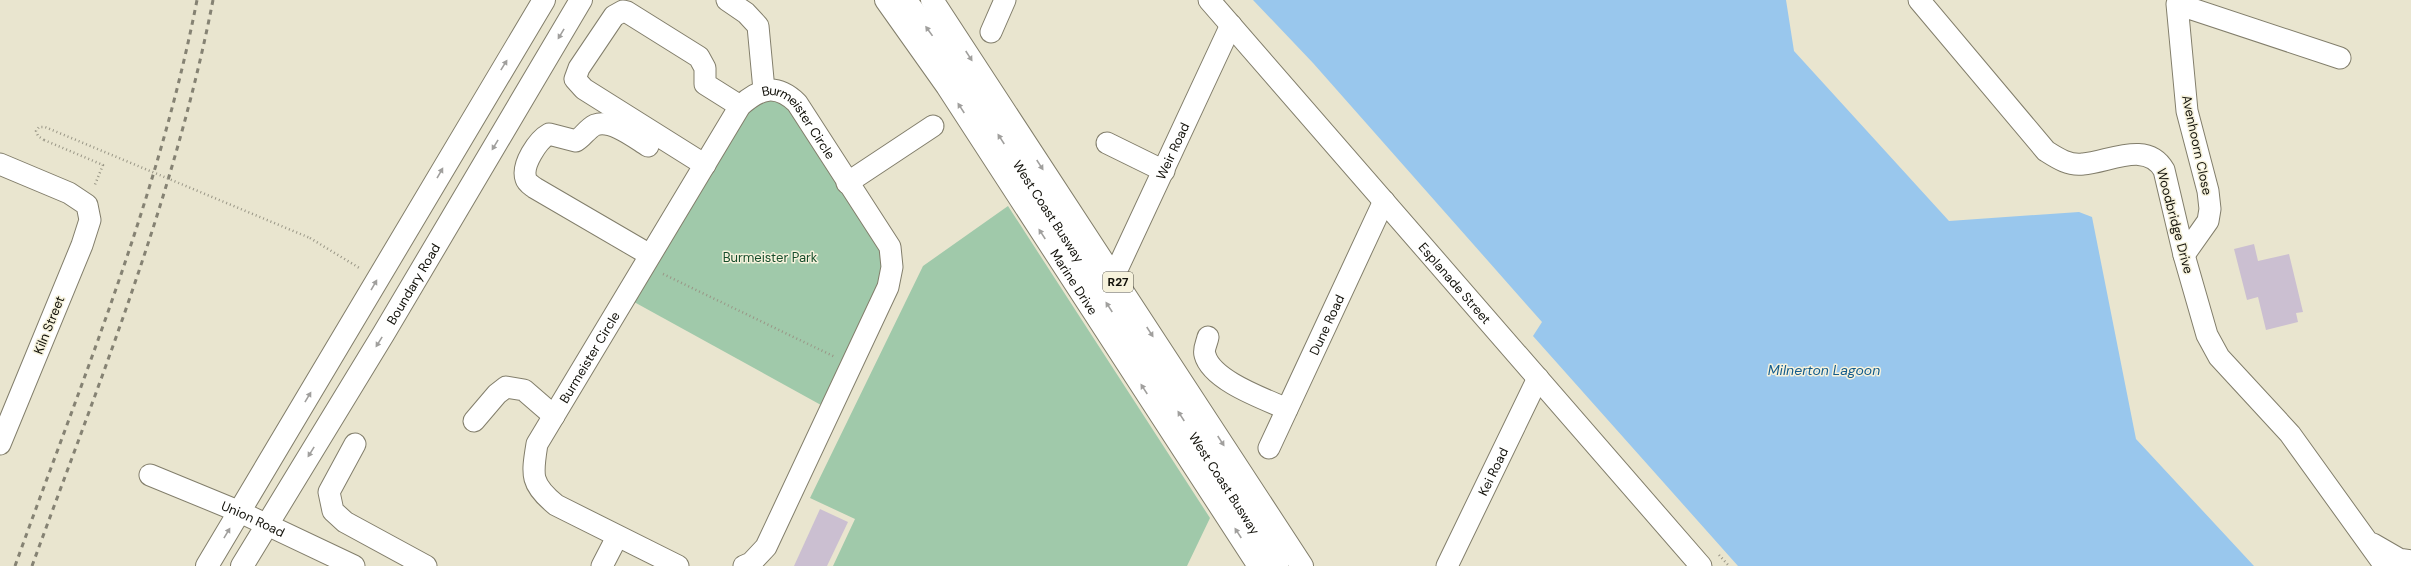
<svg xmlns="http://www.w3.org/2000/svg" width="2411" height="566" viewBox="0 0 2411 566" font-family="'DM Sans',sans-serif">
<rect width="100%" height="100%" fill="#e9e5cf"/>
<g fill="#a0c9aa">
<path d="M782,91L892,267L830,410L625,297L740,106Z"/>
<path d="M1008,206L1210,518L1187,566H833L855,519L810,498L923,266Z"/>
</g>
<path fill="#99c7ed" d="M1253,0H1786L1794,51L1949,221L2079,212L2092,217L2136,439L2254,566H1738L1533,336L1542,322L1313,63Z"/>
<g fill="#cbbfd1">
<path d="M2254,244L2258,261L2289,254L2303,312L2296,313L2298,322L2266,330L2258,297L2247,300L2234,249Z"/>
<path d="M820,509L848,522L827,566H794Z"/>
</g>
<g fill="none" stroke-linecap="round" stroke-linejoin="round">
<g stroke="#827e6b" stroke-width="23">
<g id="minor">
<path d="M727,0L746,13L758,26L764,90"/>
<path id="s1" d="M906,0L958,71L1278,566"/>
<path id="s2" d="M1209,0L1701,566"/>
<path d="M1919,0L2046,151C2057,158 2069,166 2083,164C2109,162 2147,140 2164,170L2184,255L2207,335L2219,357L2290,434L2385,566"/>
<path d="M991,32L1005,0"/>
<path d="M1107,143L1164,171"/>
<path d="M648,146C635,138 612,119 595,125C587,129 583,137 576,141L549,134C538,140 521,165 526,179C527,183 531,185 535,188L650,255"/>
<path d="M0,164L69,193L87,205L90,220L82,245L0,444"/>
<path d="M705,165L584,89L575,79L579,68L614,16L623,11L627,12L699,57L705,68V84L740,106"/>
<path d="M847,183L933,126"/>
<path d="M2184,255L2208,221L2210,209L2208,191L2187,111L2177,4L2340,58"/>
<path id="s3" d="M1114,276L1231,25"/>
<path d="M1208,337C1207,343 1203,349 1205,355C1212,381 1265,399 1287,409"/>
<path d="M474,421L497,394L506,387L524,390L554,416"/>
<path d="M355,444L329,492L333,511L345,522L426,566"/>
<path id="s4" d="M1269,448L1384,201"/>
<path id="s5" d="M150,475L240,512L354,566"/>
<path d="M2373,544L2399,559L2411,561"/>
<path d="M602,566L617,537"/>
<path id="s6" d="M678,566L556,505C530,484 532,475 537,444L740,106C760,88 776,83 797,103L890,247L892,267L888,287L766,547L751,563L744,566"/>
<path id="s7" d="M1447,566L1538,378"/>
</g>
</g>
<g stroke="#827e6b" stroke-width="24">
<g id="major">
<path id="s8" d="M886,0L947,86L1259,566"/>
<path d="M932,0L1302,566"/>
<path d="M207,566L544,0"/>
<path id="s9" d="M242,566L384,333L581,0"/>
</g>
</g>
<g stroke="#999686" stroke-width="2.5" stroke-dasharray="1 3" stroke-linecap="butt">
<path d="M44,140L103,165L94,187"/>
<path d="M310,238L361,269"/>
<path d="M663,274L835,357"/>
<path d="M1719,555L1729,566"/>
</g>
<use href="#minor" stroke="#fff" stroke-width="21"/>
<use href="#major" stroke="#fff" stroke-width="22"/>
<g stroke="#858273" stroke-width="3" stroke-dasharray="5 5" stroke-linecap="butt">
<path d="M15,566C82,380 159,195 197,0"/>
<path d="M32,566C100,380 175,195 213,0"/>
</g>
<path stroke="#999686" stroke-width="2.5" stroke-dasharray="1 3" stroke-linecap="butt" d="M44,140L38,136L36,131L39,127H45L310,238"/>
</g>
<defs><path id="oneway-solid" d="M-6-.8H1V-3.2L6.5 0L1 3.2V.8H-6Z"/></defs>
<g fill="#a09f9d">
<use href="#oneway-solid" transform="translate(929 31) rotate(-126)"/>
<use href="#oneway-solid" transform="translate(561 34) rotate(121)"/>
<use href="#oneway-solid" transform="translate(969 56) rotate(57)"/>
<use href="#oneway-solid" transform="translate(504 65) rotate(-58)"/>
<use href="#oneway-solid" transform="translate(961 108) rotate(-123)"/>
<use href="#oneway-solid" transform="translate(1001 139) rotate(-123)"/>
<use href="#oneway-solid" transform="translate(495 145) rotate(121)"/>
<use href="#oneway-solid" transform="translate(1040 165) rotate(57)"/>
<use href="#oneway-solid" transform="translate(440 173) rotate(-60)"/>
<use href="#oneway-solid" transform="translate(1042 234) rotate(-123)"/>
<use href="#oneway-solid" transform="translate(374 285) rotate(-60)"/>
<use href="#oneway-solid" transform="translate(1109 307) rotate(-123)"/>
<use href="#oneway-solid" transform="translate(1150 332) rotate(57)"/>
<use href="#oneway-solid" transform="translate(379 342) rotate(122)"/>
<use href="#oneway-solid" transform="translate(1144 389) rotate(-123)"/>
<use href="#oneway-solid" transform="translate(308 397) rotate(-59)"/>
<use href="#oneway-solid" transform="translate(1181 416) rotate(-123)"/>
<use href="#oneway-solid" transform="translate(1221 441) rotate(57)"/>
<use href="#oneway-solid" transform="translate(311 452) rotate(122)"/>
<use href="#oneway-solid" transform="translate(227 533) rotate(-59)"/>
<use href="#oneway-solid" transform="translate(1238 533) rotate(-123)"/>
</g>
<g text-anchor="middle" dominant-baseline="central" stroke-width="3" stroke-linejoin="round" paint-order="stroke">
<rect fill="#f6f2dc" stroke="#565448" stroke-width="1" x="1103" y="272" width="30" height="20" rx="3"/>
<g font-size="12" font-weight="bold" fill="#111009">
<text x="1118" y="282">R27</text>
</g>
<g font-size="13" fill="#111009" stroke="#f6f2dc">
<text stroke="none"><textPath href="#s6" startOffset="678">Burmeister Circle</textPath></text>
<text transform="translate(2197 145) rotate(78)">Avenhoorn Close</text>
<text stroke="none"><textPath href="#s3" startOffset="138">Weir Road</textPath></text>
<text stroke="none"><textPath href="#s1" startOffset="255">West Coast Busway</textPath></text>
<text transform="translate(2175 221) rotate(75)">Woodbridge Drive</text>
<text stroke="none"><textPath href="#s8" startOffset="339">Marine Drive</textPath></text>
<text stroke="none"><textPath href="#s2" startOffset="375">Esplanade Street</textPath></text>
<text stroke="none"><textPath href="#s9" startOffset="330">Boundary Road</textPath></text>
<text stroke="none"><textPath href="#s4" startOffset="136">Dune Road</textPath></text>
<text transform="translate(49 325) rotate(-68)">Kiln Street</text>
<text stroke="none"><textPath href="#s6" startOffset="307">Burmeister Circle</textPath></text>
<text stroke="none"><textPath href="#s7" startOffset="105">Kei Road</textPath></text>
<text stroke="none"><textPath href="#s1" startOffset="579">West Coast Busway</textPath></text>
<text stroke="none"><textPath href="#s5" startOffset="112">Union Road</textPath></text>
</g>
<g font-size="13" fill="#164d2b" stroke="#f6f2dc">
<text x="770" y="257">Burmeister Park</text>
</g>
<g font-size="14" font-style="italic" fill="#135c8c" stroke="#f6f2dc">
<text x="1824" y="370">Milnerton Lagoon</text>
</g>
</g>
</svg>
